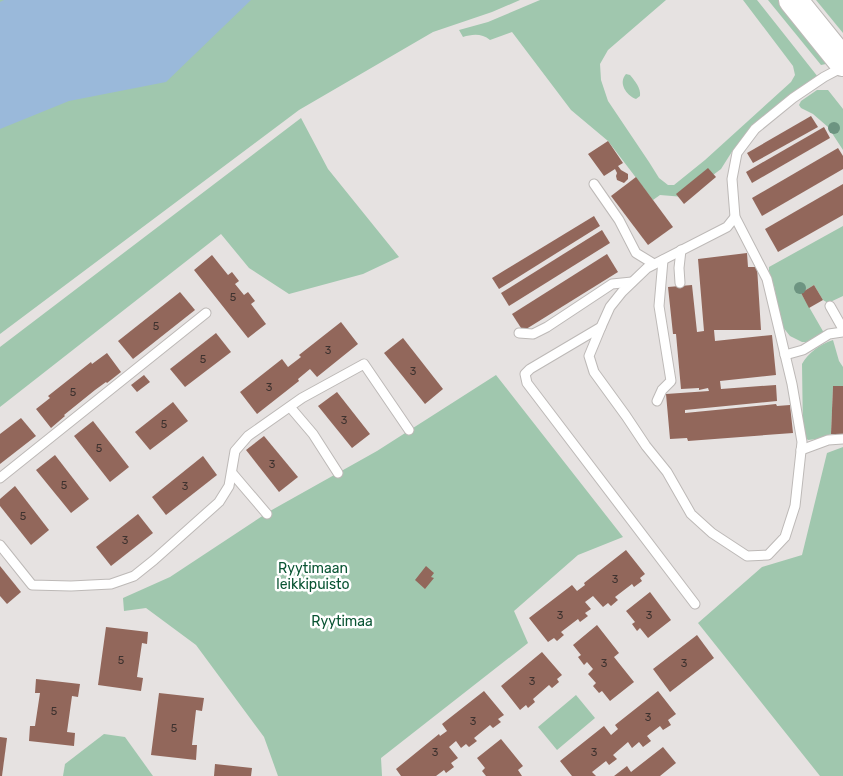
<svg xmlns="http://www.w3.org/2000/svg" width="843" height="776" viewBox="0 0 843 776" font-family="Rubik,sans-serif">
<rect width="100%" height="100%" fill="#e6e2e1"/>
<g fill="#a0c7ae">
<path d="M0,0H520L492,12L433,32L299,110L0,334Z"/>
<path d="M540,0H666L608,50L600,64L601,80L608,101L649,162L659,178L668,185H674L705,160L791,82L795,75L793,66L743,0H757L818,77L749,131L733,150L721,169L684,197L660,195L653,200L608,141L571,110L512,32L490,40C482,33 472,34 463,37L459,30L488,22Z"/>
<path d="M768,0H779L826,57V64L821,65Z"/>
<path d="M816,0H843V33Z"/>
<path d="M626,74L630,75C635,81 641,88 640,96L636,99C626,95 618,83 626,74Z"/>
<path d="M817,90H828L843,109V150L828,127L813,114L801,108L799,105L801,101Z"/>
<path d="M301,118L328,169L399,257L363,274L289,294L249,268L221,234L0,407V347Z"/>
<path d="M843,226V296L828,303L823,300L814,285L801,293L824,333L810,342H802L790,336L782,326L774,286L769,271V267Z"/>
<path d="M833,340L839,361L843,367V386H833L831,434L817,439L808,440L803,435L802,364C808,353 820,344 833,340Z"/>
<path d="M496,375L623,537L578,555L514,611L528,643L381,758L382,776H278L264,737L196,645L146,608L124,611L123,598L170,577L270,511L377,451Z"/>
<path d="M843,447V776H820L698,623L762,567L802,555L827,453Z"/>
<path d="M576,695L595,718L557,750L538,727Z"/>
<path d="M104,734L125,737L153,776H63L65,764Z"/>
</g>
<path fill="#9ab9da" d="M4,0H251L166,82L69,101L0,129V2Z"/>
<g fill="#92675b">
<path d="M811,116L818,127L753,163L747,153Z"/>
<path d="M824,127L830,138L752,183L746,172Z"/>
<path d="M608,141L623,163L618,166L621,170L628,174V179L624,183L617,180L616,176L617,173L615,169L604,176L588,154Z"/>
<path d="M838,148L843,156V169L762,216L752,198Z"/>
<path d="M708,168L716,177L684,204L676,194Z"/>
<path d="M636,177L673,227L648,245L611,196Z"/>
<path d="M843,184V215L778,252L765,229Z"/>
<path d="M594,216L600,226L499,289L492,278Z"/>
<path d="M602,230L610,243L509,306L501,293Z"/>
<path d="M747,253L748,267H757L761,330H714L715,341L772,335L776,375L720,381L721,389L776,385L777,401L685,410V413L776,404L777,406L790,405L793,433L688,441L687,438L670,439L666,394L709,391L708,388L699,390V388L681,389L676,334H673L668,287L692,285L697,332L704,331L698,259Z"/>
<path d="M607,254L618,272L523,331L512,314Z"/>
<path d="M212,255L228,275L232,272L239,281L235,284L244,295L248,292L255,301L251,304L266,324L248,338L194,270Z"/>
<path d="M814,285L823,300L809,308L801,293Z"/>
<path d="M180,292L195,310L133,359L118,341Z"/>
<path d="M341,322L358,344L317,377L310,369L298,379L299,381L257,414L240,392L282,359L288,367L301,357L299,355Z"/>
<path d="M216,333L231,352L185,387L170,369Z"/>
<path d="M403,338L443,389L425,404L384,353Z"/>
<path d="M107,353L121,372L107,383L106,382L95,390L64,415L65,416L51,428L36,409L50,398L48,396L91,362L92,364Z"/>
<path d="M144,375L150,382L137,392L131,385Z"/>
<path d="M833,386H843V434H831Z"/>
<path d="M337,392L370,434L352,448L318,406Z"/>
<path d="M173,402L188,421L150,450L135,432Z"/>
<path d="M21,418L36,436L0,464V434Z"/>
<path d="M93,421L129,467L110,482L74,436Z"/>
<path d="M264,436L298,477L279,492L246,450Z"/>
<path d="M55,455L89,499L71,513L36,470Z"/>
<path d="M203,456L217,475L166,515L152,497Z"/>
<path d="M15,486L49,530L31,545L0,506V499Z"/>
<path d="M138,514L153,533L111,566L96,547Z"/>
<path d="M626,550L645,574L640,578L642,581L634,587L632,584L615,597L618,600L611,606L608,603L603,607L593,596L585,602L591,609L585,613L588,616L580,622L578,619L561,632L564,635L557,641L554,638L548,642L529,618L572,585L577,591L585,585L584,583Z"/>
<path d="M0,566L21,592L7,604L0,596Z"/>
<path d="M426,566L434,573L431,577L434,578L425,589L415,580Z"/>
<path d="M650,592L671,620L648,638L640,628L637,631L632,624L635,622L626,611Z"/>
<path d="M597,625L619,653L614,657L634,682L610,701L602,691L599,693L593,686L596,683L588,674L593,669L587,662L584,665L578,657L581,655L573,645Z"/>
<path d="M106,627L148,632L147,644L142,643L137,677L143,678L141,691L98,685Z"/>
<path d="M697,635L714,658L670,692L653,669Z"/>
<path d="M542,652L562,675L557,679L559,682L552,688L549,685L533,699L535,702L528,708L526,705L520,710L501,686Z"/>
<path d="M36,679L80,684L78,697L72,696L67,732L75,733L74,746L29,741L30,726H35L40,693H35Z"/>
<path d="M484,691L504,715L498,719L501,722L493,728L490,725L474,738L477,741L469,747L466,744L461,748L456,741L449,747L458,758L451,763L454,767L446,773L444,770L436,776H401L396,769L439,734L440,736L447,731L442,724Z"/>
<path d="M658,691L676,714L668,720L671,725L663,730L660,726L647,736L651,741L643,747L639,742L632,748L628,742L613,755L617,759L609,765L606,761L592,772L596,776H572L560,761L604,726L611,735L618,729L615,725Z"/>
<path d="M159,693L204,698L202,711L196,710L192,745H197L196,760L151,755Z"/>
<path d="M0,737L7,738L2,776H0Z"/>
<path d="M501,739L523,766L518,770L522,776H486L482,771L485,768L477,758Z"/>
<path d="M663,747L676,763L660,776H614L627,766L631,772Z"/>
<path d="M215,764L252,768L251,776H214Z"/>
</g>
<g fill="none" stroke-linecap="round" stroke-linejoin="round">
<g stroke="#bdb9b7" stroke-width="11">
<g id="service">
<path d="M594,184L619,220L636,253L654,264"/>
<path d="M680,283L679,268L681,250"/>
<path d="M830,306L843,329"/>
<path d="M601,327L589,356L594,372L626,416L646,446L667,472L691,514L712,533L747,556L768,555L785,537L795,506L802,442L792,384L767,279L735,217L732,179L737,153L755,129L793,98L824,77L843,67"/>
<path d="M519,333L533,334L547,327L612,284L632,282"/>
<path d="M785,355L803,350L829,334L843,332"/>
<path d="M657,401L662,390L671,381L659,306L663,260"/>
<path d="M290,407L313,434L338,473"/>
<path d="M801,450L828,440L843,439"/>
<path d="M232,473L267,514"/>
<path d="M0,478L206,313"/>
<path d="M0,545L32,585L71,586L111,584L134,576L154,560L219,502L229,486L235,451L248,436L302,398L364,364L409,430"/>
<path d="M695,604L527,383L525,374L530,369L601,327L610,307L622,292L647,268L727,227L735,217"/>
</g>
</g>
<g stroke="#bdb9b7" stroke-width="30">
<path id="primary" d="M793,0L843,62"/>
</g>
<use href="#service" stroke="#fff" stroke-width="9"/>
<use href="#primary" stroke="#fff" stroke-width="28"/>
</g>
<g fill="#6d9481">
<circle cx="834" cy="128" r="6"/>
<circle cx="800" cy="288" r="6"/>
</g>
<g text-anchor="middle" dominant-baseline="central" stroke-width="5" stroke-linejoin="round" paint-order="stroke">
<g font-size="11" fill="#3e322f">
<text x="233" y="297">5</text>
<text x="156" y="326">5</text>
<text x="328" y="350">3</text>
<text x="203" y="359">5</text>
<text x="413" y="371">3</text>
<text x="269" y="387">3</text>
<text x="73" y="392">5</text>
<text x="344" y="420">3</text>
<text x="164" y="424">5</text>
<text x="99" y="448">5</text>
<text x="272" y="464">3</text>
<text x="64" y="485">5</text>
<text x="185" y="486">3</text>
<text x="23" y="516">5</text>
<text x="125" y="540">3</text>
<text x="615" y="579">3</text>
<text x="560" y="615">3</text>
<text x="649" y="615">3</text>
<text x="121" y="660">5</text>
<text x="604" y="663">3</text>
<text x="684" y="663">3</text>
<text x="532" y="681">3</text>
<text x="54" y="711">5</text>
<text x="648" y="717">3</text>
<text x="473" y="721">3</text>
<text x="174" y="728">5</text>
<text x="435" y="752">3</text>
<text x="594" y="752">3</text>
</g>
<g font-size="14" fill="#0a5433" stroke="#fff">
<text x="313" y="568">Ryytimaan<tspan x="313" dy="16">leikkipuisto</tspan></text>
<text x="342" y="621">Ryytimaa</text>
</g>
</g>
</svg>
